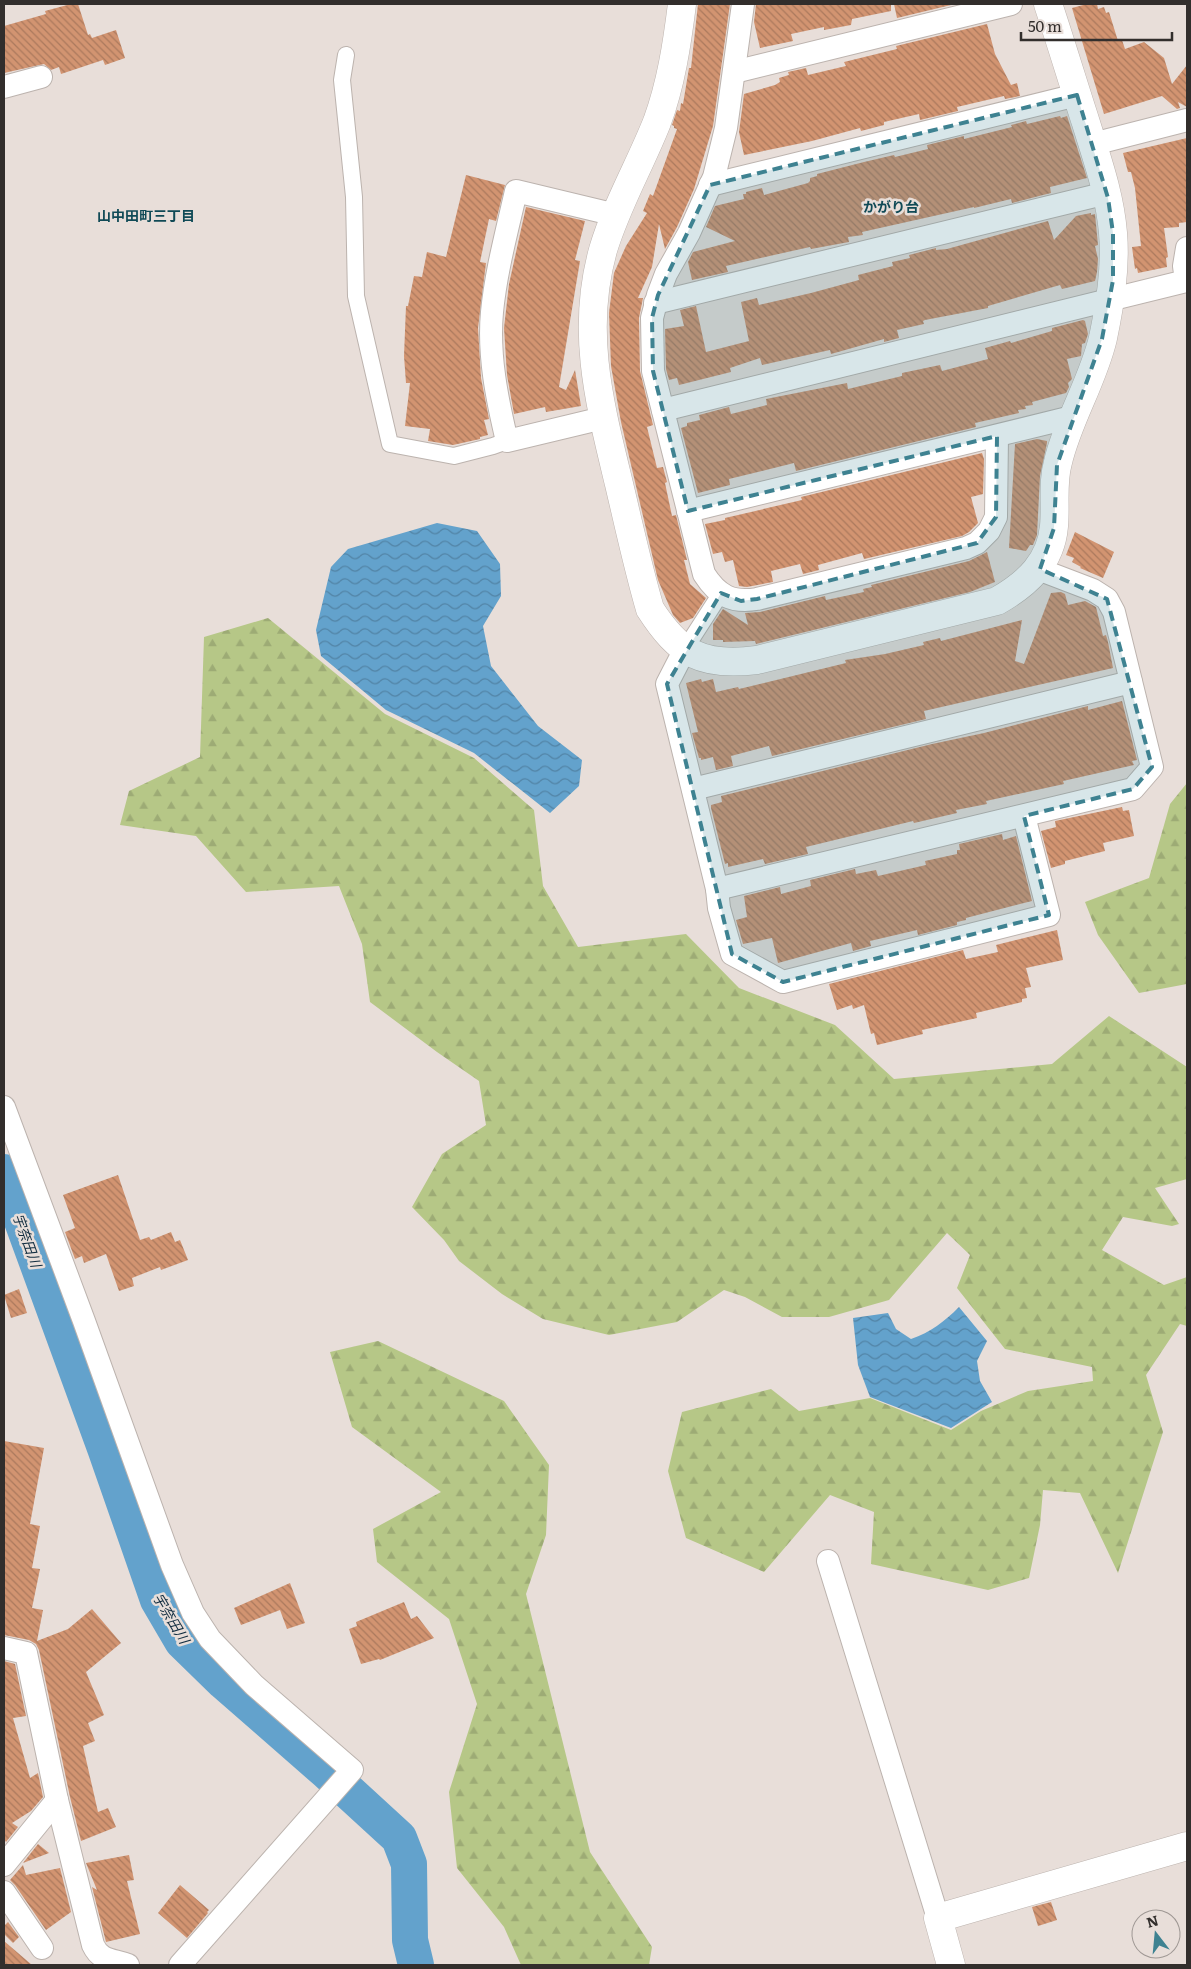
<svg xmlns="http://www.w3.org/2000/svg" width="1191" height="1969" viewBox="0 0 1191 1969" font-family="Literata,'Noto Sans JP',serif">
<defs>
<pattern id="forest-firs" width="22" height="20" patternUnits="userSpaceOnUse" patternTransform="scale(1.25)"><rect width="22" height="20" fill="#b6c787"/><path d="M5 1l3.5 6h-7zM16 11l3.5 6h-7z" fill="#9dab75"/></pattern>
<pattern id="water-waves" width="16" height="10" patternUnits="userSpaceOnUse" patternTransform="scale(1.25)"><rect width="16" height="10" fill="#63a2cc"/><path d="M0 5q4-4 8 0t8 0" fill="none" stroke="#5284a6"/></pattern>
<pattern id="building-back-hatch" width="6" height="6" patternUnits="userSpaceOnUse" patternTransform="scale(1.25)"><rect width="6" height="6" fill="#d29471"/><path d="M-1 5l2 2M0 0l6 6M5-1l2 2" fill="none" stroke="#ab795d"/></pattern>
</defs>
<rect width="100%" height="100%" fill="#e8ded9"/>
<g fill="url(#forest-firs)">
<path d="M268,618L385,714L474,758L534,810L543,886L578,947L686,934L739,988L835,1025L894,1079L1052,1064L1109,1016L1187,1067V1179L1155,1188L1179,1224L1172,1226L1123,1217L1102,1250L1164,1285L1187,1277V1326L1180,1324L1146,1375L1163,1432L1118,1573L1080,1493L1043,1490L1040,1525L1029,1578L988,1590L871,1564L874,1512L830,1495L764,1572L686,1538L668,1471L682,1412L771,1389L799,1411L870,1398L951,1430L981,1411L1028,1391L1093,1381L1092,1367L1005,1349L957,1288L970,1255L947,1233L889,1300L829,1317H782L745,1297L724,1290L677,1322L609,1335L543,1319L502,1294L459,1261L444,1240L412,1207L442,1154L486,1125L479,1081L437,1052L370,1002L362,944L339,886L246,892L196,836L120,825L129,791L200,757L204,637Z"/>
<path d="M1187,783V984L1139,993L1098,935L1085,902L1149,878L1170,804Z"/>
<path d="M378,1341L504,1401L549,1465L546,1535L526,1594L590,1852L652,1947L649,1965H521L504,1927L457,1868L449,1792L477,1704L449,1619L377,1562L373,1529L441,1492L352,1427L330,1352Z"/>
</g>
<g fill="url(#water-waves)">
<path d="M437,523L477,531L500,564L501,596L483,626L491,666L538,726L582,760L579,786L550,813L474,753L386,710L321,656L316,630L331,567L348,549Z"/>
<path d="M959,1307L987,1341L977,1361L980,1381L992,1402L951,1428L870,1397L858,1365L853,1318L888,1313L896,1329L911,1339C931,1332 944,1322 959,1307Z"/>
</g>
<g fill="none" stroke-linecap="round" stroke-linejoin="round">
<path stroke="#63a2cc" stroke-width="36" d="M4,1172L105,1448L158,1600L182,1641L224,1682L327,1772L399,1838L409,1864L410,1940L416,1965"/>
</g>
<g fill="url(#building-back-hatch)">
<path d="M71,4H78L88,35L90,34L92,38L116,30L125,58L105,65L103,60L61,74L59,67L51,70L44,64L4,73V26L46,14L45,11Z"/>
<path d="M698,4H730L713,126L694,189L677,227L665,249L659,224L652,267L638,298H643L639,318L640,371L653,425L647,427L657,468L663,467L667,482L665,483L672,516L676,515L687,560H684L690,584L706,598L693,618L680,623L673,615L658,580L621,422L611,366L609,313L614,273L626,246L647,213L643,211L650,194L653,196L677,129L674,128V126L672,125L677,110L680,111L681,103L683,104L689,68H691Z"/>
<path d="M756,4H891V11L852,19L851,25L824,30V27L791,34L793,41L760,48L754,22Z"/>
<path d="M894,4H950L951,5L897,18Z"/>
<path d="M1087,4H1097L1098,9L1104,7L1106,13L1109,12L1118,41L1122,40L1125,49L1144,42L1164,58L1172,84L1187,65V107L1178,102L1180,108L1177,109L1162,96L1104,114L1072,8Z"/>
<path d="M987,24L995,54L1011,85L1017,83L1020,96L1005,99L1004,96L957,107L958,111L920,120L919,114L884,122V125L861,131L860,128L812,141L744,155L739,132L744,94L775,85L780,82L779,78L789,75L788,72L806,68L808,75L846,66L844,62L897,49L896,46Z"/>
<path d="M1060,116L1061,118L1067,116L1087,178L1050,187L1051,193L1043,195L1012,203L1011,199L974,208V207L862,232L863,235L848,237L849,242L811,249L810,247L774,255L726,266L728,272L692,280L688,262L693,252L735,241L706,227L715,206L744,199L743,194H746V192L762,188L764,195L808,183L810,181V178L817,176V174L864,162L894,155L895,157L928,149L927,145L964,136V139L1012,127L1011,125L1026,121L1027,124Z"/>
<path d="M1187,138V200H1186L1187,222L1179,223V227L1164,228L1168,257L1166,258L1167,267L1138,273L1137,268L1135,269L1132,247L1141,246L1135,188L1131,172H1128L1123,153Z"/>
<path d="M466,175L505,185L496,221L489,219L480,262L486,263L478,328L481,378L489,419L484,420L488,435L480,437V439L453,445L428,441L430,429L405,426L410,383H406L404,356L406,306H408L414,276L422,277L427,252L446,257Z"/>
<path d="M526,207L585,221L575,260L580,261L559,387L566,390L575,370L581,406L546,412L545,407L514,414L507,375L504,328L509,284Z"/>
<path d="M1091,213V215L1095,214L1097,235L1098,245L1095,246L1098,259L1097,272L1095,281L1062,289L1060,285L988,306V308L925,320L923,321L924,324L897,330L899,338L884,342V339L831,354L830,350L762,365L760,358L730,368L731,372L679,385L677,378L669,380L666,369L665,329L684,326L680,310L696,306L706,352L749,341L741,302L757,298L759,305L811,293L859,280L858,275L893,266L892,262L910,258L909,255L936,248V250L947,249L1048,221L1054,240L1076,216Z"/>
<path d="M1083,320L1085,321L1088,334L1085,343L1082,344L1081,356L1067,359L1072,379L1068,383L1069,387L1066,393L1032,402L1033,405L1025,406L1026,409L1018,410L1019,413L975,423L976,427L796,471L794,463L729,479L730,485L698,493L681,428L687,426V423L700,420L699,415L729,407L731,414L767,405L766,399L847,383L848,389L902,376V373L940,365L942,371L988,359L985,348L1010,341L1011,343L1052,331V328Z"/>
<path d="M1037,439L1047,441V443L1040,476L1037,535L1033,545H1030L1026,551L1009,548L1015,444Z"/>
<path d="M982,453L984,459L983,494L971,497L978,523L969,532L962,536L864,559L862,553L818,565L819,570L803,574L800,564L771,571L773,582L747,587L739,586L733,560L725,562L722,552L713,554L705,524L725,520V518L802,500L801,497Z"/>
<path d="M1075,532L1114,552L1103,578L1080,568L1081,567L1072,562L1074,558L1066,555Z"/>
<path d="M987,552L995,582L970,592L756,644L755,641L723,642V640H713V624L723,609L748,625L745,613L760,612L825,596L826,600L864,592L863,589L872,587L871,585L969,561Z"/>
<path d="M1061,592L1065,594L1068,605L1085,601L1096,607L1103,636L1106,635L1108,642L1113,668L924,711L926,719L772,756L769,746L731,756L733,766L716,770L713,757L701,760V758H699L692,733L698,732L686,683L701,679L702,682L713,679L716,692L738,687L739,689L846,663L845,660L885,654L924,645L923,642L940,638L941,641L1022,620L1015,661L1024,664L1051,593Z"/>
<path d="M1122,701L1137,760L1132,761L1134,765L1063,781L1064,784L986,801L987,804L956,810L957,813L914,823L913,821L806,847L808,854L765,864L763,859L728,867V863L725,864L711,808V805L722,802L721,796L932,744L984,733L1088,706V710Z"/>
<path d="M1122,807L1123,811L1129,810L1134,836L1103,843L1105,851L1065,861V864L1051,868L1041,831L1056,827L1055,821Z"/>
<path d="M1002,834L1003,840L1016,836L1032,901L966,918V920L957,922V925L918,935L917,930L870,941L871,946L853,951L851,943L778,963L772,938L743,944L736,920L747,917L744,896L780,887L781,894L811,886L810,880L855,869L856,874L876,870L878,876L926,865L925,861L957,854V850H960L959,844Z"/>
<path d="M1057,930L1063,960L1026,968L1031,987L1025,988L1027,998L1022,999V1002L976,1013L977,1018L922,1030L923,1034L877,1045L874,1033L871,1034L864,1005L853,1009L852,1005L837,1010L829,984L963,950L966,959L998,952L996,945Z"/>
<path d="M118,1175L140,1240L149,1237L151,1240L171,1232L175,1242L180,1240L188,1260L161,1270L160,1267L132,1278L134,1286L119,1291L106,1254L84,1263L82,1256L75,1259L65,1232L75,1228L63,1195Z"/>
<path d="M19,1289L27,1313L11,1318L4,1295Z"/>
<path d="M4,1441L44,1448L30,1524L40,1526L32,1568L40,1569L32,1608L43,1610L37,1641L68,1629L92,1609L121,1643L86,1672L104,1715L88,1723L95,1741L83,1746L98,1812L108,1808L116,1827L81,1841L70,1797L39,1650L36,1644L29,1640L4,1635Z"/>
<path d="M290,1583L305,1623L287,1629L280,1610L241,1625L234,1608Z"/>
<path d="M404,1602L411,1619L417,1616L434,1638L380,1660L379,1659L361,1664L349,1629L357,1626L356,1622Z"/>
<path d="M4,1661L15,1664L26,1716L13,1718L30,1778L38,1773L43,1797L31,1811L12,1823L18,1827L6,1842L4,1839Z"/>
<path d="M38,1844L49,1853L23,1863Z"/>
<path d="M129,1855L134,1880L127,1881L140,1934L106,1942L92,1887L97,1890L86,1863Z"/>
<path d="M23,1865L26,1875L60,1868L71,1912L46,1930L15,1885L10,1880Z"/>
<path d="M180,1885L209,1910L207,1912L208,1913L187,1938L158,1913Z"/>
<path d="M1051,1902L1057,1920L1038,1926L1032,1907Z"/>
<path d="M8,1922L19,1937L13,1943L4,1934V1926Z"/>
<path d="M4,1941L32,1965H4Z"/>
</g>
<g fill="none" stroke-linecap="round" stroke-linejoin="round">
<g stroke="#bcb3ae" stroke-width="18">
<g id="pedestrian">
<path d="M346,55L342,80L354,197L356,296L390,444L454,456L493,446L507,441"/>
<path d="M685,649L721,593"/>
</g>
</g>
<g stroke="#bcb3ae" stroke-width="24">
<g id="minor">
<path d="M743,4L726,128L714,177L689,233L666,274L658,295L652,318L653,371L704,574C718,596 732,603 757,599L966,548L977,543L989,531L996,517L997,436"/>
<path d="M734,72L1011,4"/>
<path d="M4,87L41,77"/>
<path d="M1093,144L1187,120"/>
<path d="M710,185L1077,95"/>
<path d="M655,303L1107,193"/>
<path d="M663,410L1186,281L1184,266L1187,248"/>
<path d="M603,418L507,441C497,399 488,355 492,312C496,271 507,231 516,191L616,215"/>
<path d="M688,511L1072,417"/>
<path d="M685,649L667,684L717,889L719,908L732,954L783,982L1049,915L1024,816"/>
<path d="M693,789L1131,682"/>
<path d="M717,889L1133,789L1152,767L1114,612L1107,599L1093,590L1038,569"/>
<path d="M4,1107L84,1321L172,1565L193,1613L210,1639L254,1685L352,1770L180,1965"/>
<path d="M828,1561L938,1918"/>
<path d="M4,1648L26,1653L57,1800L93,1945C101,1962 113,1959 128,1965"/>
<path d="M4,1865L57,1800"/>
<path d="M4,1892L42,1948"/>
</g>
</g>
<g stroke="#bcb3ae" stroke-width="29">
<g id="tertiary">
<path d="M682,4C677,44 671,84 657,122C640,165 616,206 603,250C580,332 600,405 619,484C629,526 638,568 650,609C679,654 702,667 757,660L997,601C1027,584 1051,562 1054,526C1056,505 1052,483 1058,462C1068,419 1093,381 1103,338C1110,304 1116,268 1113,233C1110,195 1097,159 1086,123C1073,83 1061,43 1048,4"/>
<path d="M951,1965L938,1918L1187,1846"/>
</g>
</g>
<use href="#pedestrian" stroke="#fff" stroke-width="16"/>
<use href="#minor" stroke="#fff" stroke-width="22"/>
<use href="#tertiary" stroke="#fff" stroke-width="28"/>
</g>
<path fill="#3e8291" fill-opacity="0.2" stroke="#3e8291" stroke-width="4" stroke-dasharray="10 6" stroke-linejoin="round" d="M1077,95L1108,198L1113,233V280L1102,339L1057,465L1054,528L1040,569L1107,599L1152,767L1133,789L1024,816L1049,915L783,982L732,954L667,684L721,593L741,601L757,599L977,543L996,517L997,436L688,511L653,371L652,318L658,295L710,185Z"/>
<g text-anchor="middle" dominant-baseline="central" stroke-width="5" stroke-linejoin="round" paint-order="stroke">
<g font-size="14" font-weight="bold" fill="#104a56" stroke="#e8ded9">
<text x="891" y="206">かがり台</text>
<text x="146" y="215">山中田町三丁目</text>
</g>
<g font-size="14" font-style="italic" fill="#102c3f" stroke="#e8ded9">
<text transform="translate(28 1240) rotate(70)">宇奈田川</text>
<text transform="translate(172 1618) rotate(59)">宇奈田川</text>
</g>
</g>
<rect width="1191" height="1969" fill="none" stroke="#322e2c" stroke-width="10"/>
<g transform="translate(1156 1934) rotate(344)"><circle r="24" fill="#e8ded9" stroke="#9f9894"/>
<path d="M0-4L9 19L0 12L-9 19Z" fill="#3e8291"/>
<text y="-8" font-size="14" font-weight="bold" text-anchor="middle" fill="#322e2c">N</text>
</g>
<path d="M1021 32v8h151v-8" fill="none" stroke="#322e2c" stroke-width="2.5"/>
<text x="1028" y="32" font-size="15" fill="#322e2c" stroke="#e8ded9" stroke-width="4" paint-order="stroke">50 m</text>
</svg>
